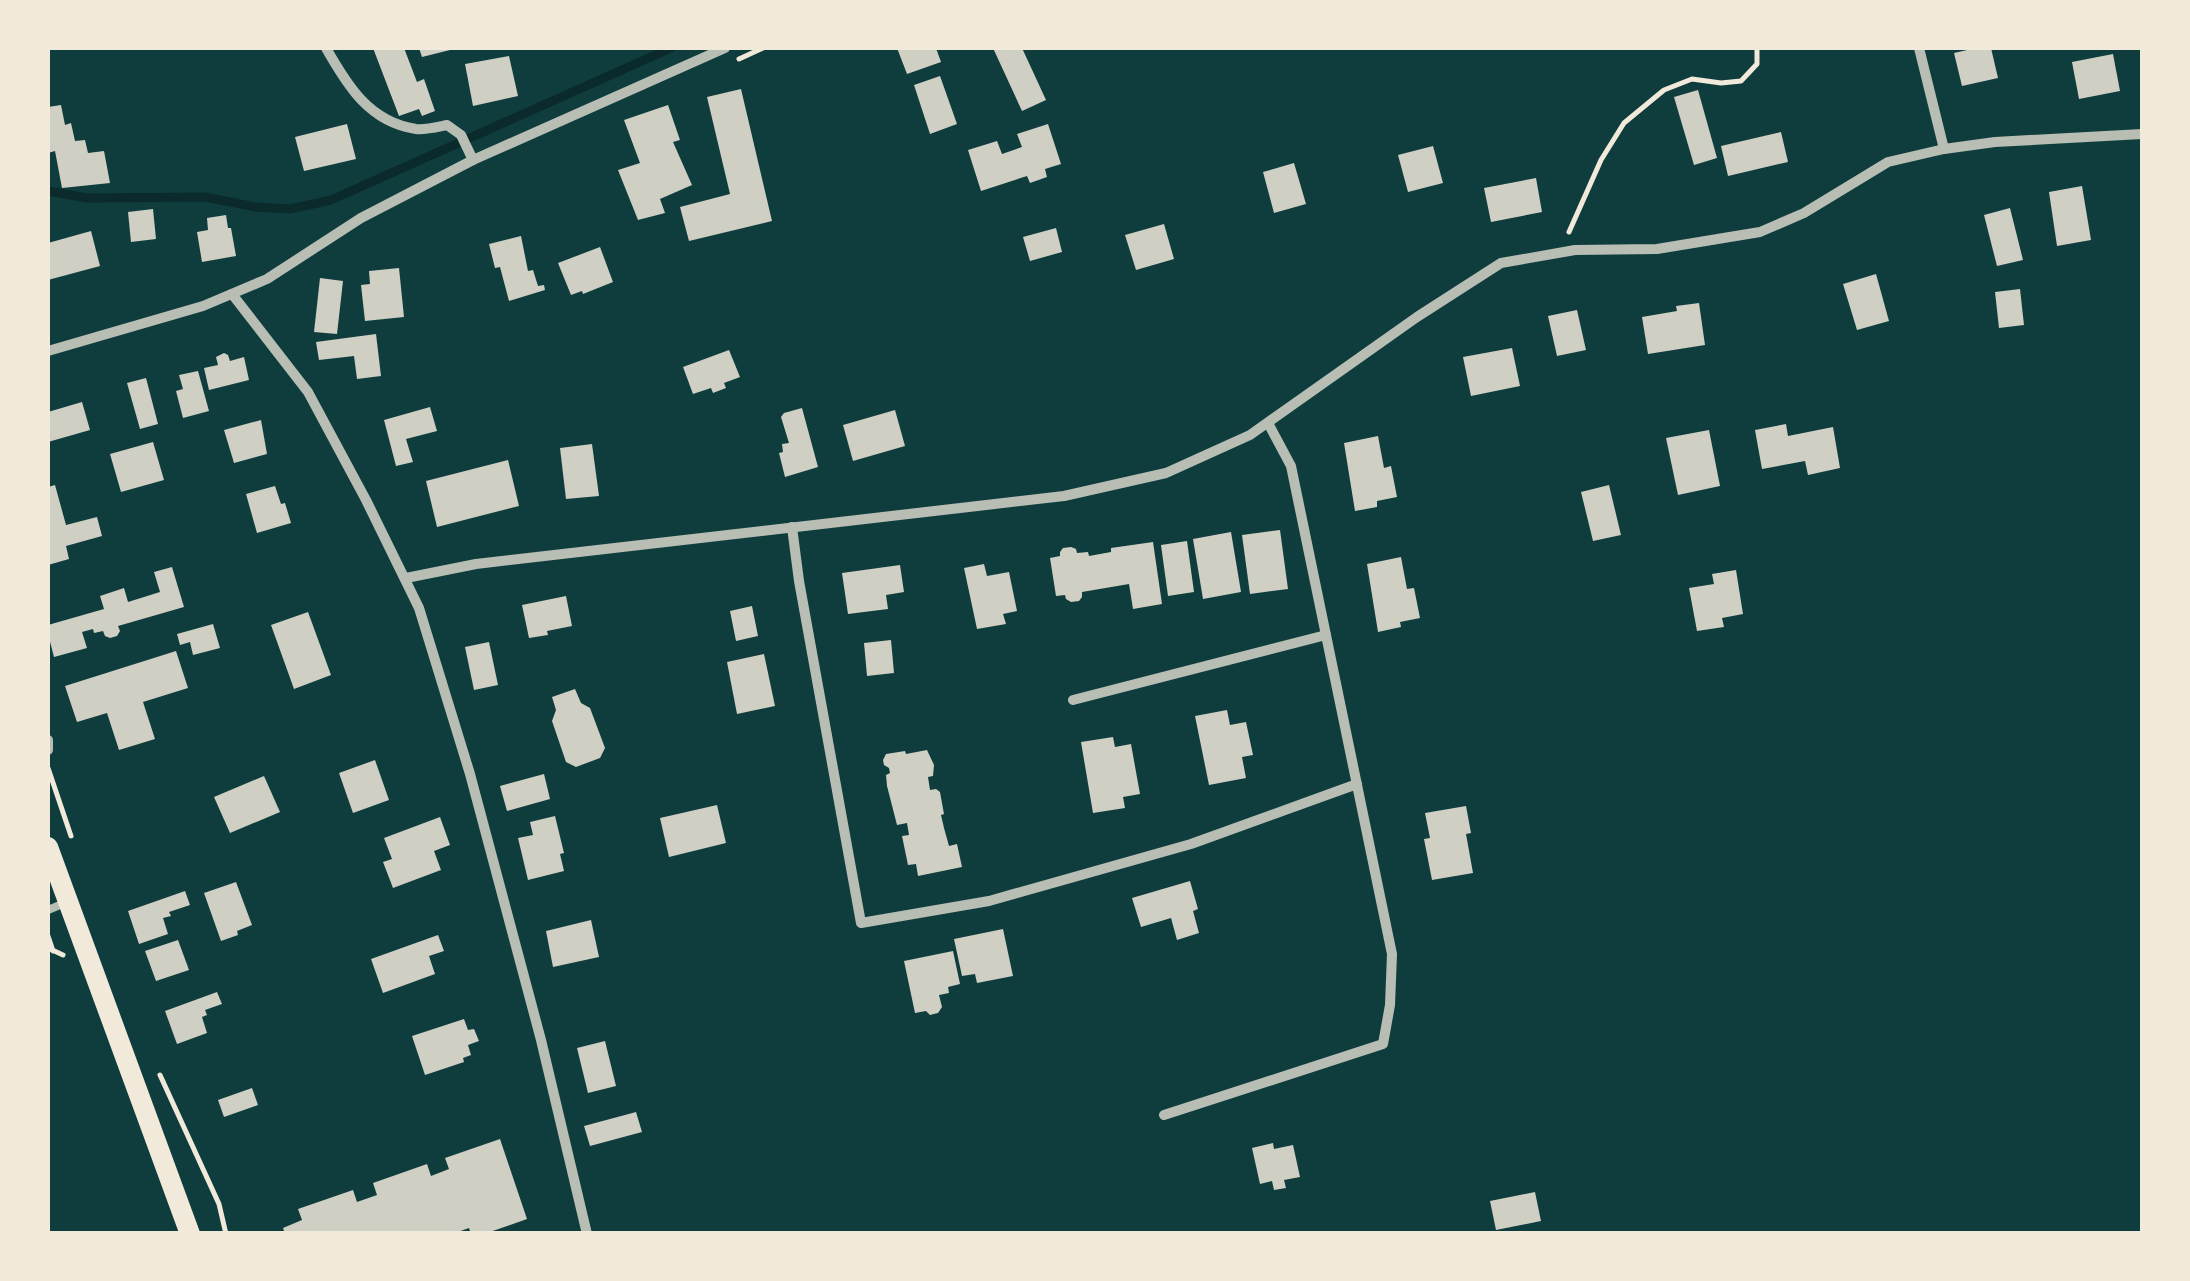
<svg xmlns="http://www.w3.org/2000/svg" width="2190" height="1281" viewBox="0 0 2190 1281" font-family="'Libre Baskerville',serif">
<rect width="100%" height="100%" fill="#0f3d3e"/>
<g fill="none" stroke-linecap="round" stroke-linejoin="round">
<path stroke="#0a2a2b" stroke-width="9" d="M48,191L87,198L205,197L256,207L290,209L331,200L671,48"/>
</g>
<g fill="#cfcfc3">
<path d="M373,48H404L417,82L424,79L435,111L422,116L419,109L399,116Z"/>
<path d="M419,48H454V49L422,57Z"/>
<path d="M897,48H936L941,62L907,74Z"/>
<path d="M993,48H1022L1046,100L1022,111Z"/>
<path d="M1976,48H1991L1998,78L1962,86L1954,53Z"/>
<path d="M2113,54L2120,91L2079,99L2072,62Z"/>
<path d="M509,56L518,96L473,106L465,64Z"/>
<path d="M940,76L957,124L930,134L914,85Z"/>
<path d="M741,89L772,221L689,241L680,207L730,194L707,97Z"/>
<path d="M1698,90L1717,158L1694,165L1674,97Z"/>
<path d="M61,105L65,125L71,123L75,141L85,140L88,153L104,151L110,183L62,188L55,151L48,153V107Z"/>
<path d="M668,105L680,140L673,142L692,185L660,199L665,213L638,220L618,170L640,163L624,120Z"/>
<path d="M347,124L356,159L304,171L295,137Z"/>
<path d="M1048,124L1061,164L1045,169L1047,177L1030,183L1027,176L981,191L968,150L997,141L1002,154L1022,147L1017,134Z"/>
<path d="M1781,132L1788,162L1728,176L1721,146Z"/>
<path d="M1433,146L1443,183L1408,192L1398,155Z"/>
<path d="M1294,163L1306,204L1274,213L1263,172Z"/>
<path d="M1536,178L1542,212L1491,222L1484,188Z"/>
<path d="M2082,186L2091,240L2057,246L2049,192Z"/>
<path d="M2010,208L2023,260L1997,266L1984,215Z"/>
<path d="M153,209L156,239L131,242L128,212Z"/>
<path d="M226,215L228,228H231L236,256L202,262L197,232L208,230L207,218Z"/>
<path d="M1164,224L1174,259L1136,270L1125,235Z"/>
<path d="M1056,228L1062,252L1030,261L1023,237Z"/>
<path d="M91,231L100,266L48,280V243Z"/>
<path d="M521,236L528,271L533,270L538,286L544,285L545,290L509,301L500,267L495,268L489,244Z"/>
<path d="M600,247L613,282L583,294L582,291L571,295L558,263Z"/>
<path d="M399,268L404,317L365,321L361,285L370,284L369,271Z"/>
<path d="M1876,274L1889,321L1857,330L1843,284Z"/>
<path d="M320,278L343,281L337,334L314,332Z"/>
<path d="M2020,289L2024,325L1999,328L1995,292Z"/>
<path d="M1699,303L1705,345L1648,354L1642,317L1677,311L1676,306Z"/>
<path d="M1577,310L1586,350L1557,356L1548,316Z"/>
<path d="M376,334L381,376L357,379L354,356L319,360L316,342Z"/>
<path d="M1512,348L1520,386L1471,396L1463,357Z"/>
<path d="M729,350L740,377L724,383L726,388L713,393L711,388L693,394L683,367Z"/>
<path d="M224,353L228,355L230,361L244,357L249,380L209,390L204,368L218,365L216,357Z"/>
<path d="M198,371L209,411L183,418L176,391L183,389L179,375Z"/>
<path d="M146,378L158,424L140,429L127,383Z"/>
<path d="M82,402L90,430L48,442V412Z"/>
<path d="M430,407L437,431L406,439L413,462L396,466L384,420Z"/>
<path d="M802,408L818,467L785,477L779,453L783,452L782,444L789,443L781,417L784,413Z"/>
<path d="M895,410L905,446L853,461L843,425Z"/>
<path d="M261,420L267,454L234,463L224,430Z"/>
<path d="M1786,424L1788,436L1833,427L1840,468L1808,475L1805,461L1762,469L1755,430Z"/>
<path d="M1709,430L1720,486L1678,495L1666,438Z"/>
<path d="M1378,436L1384,468L1391,466L1397,497L1377,501V507L1355,511L1344,443Z"/>
<path d="M153,442L164,480L121,492L110,454Z"/>
<path d="M592,444L599,496L566,499L560,448Z"/>
<path d="M508,460L519,506L437,527L426,481Z"/>
<path d="M55,485L66,525L97,517L102,536L66,546L69,559L48,565V487Z"/>
<path d="M1609,485L1621,535L1593,541L1581,492Z"/>
<path d="M275,486L281,504L285,503L291,523L257,533L246,494Z"/>
<path d="M1280,530L1288,589L1250,594L1242,535Z"/>
<path d="M1231,532L1241,592L1203,599L1193,539Z"/>
<path d="M1187,541L1194,592L1168,596L1161,545Z"/>
<path d="M1153,542L1162,604L1133,609L1129,584L1082,592V597L1079,601L1071,602L1066,599L1065,595L1056,596L1050,558L1060,556V552L1063,548L1071,547L1076,549L1077,553L1088,552L1089,556L1111,552V548Z"/>
<path d="M1401,557L1407,589L1414,588L1420,618L1400,622L1401,627L1378,632L1367,564Z"/>
<path d="M984,564L987,576L1009,572L1017,611L1003,614L1006,624L977,629L964,568Z"/>
<path d="M900,565L904,592L886,595L888,609L848,614L842,573Z"/>
<path d="M172,567L184,607L118,626L120,631L117,636L110,638L105,636L103,631L94,633L93,629L82,632L87,648L54,657L48,634V625L104,609L100,596L124,588L128,602L160,592L154,572Z"/>
<path d="M1736,570L1743,614L1722,618L1724,627L1697,631L1689,588L1714,584L1712,574Z"/>
<path d="M566,596L572,626L547,631L548,635L529,638L522,605Z"/>
<path d="M752,606L758,636L736,641L730,611Z"/>
<path d="M308,612L331,675L294,689L271,625Z"/>
<path d="M213,624L220,648L193,655L190,642L180,645L177,634Z"/>
<path d="M891,640L894,673L867,676L864,643Z"/>
<path d="M489,642L498,685L474,690L465,647Z"/>
<path d="M176,651L188,688L143,702L155,739L119,750L107,713L77,722L65,686Z"/>
<path d="M764,654L775,706L737,714L727,662Z"/>
<path d="M575,689L581,703L590,708L605,748L600,758L576,767L566,762L552,721L556,710L552,697Z"/>
<path d="M1227,710L1230,725L1246,722L1253,755L1242,757L1246,778L1209,785L1195,716Z"/>
<path d="M1113,737L1115,747L1131,744L1140,794L1123,797L1125,808L1093,813L1081,742Z"/>
<path d="M927,750L934,765L933,776L928,777L930,790L936,789L940,792L944,814L941,815L944,828L949,846L957,844L962,867L918,876L916,864L908,865L902,836L909,835L907,823L897,825L887,786L886,775L890,773L889,768L884,765L883,760L886,754L905,751L906,754Z"/>
<path d="M375,760L389,800L353,813L339,773Z"/>
<path d="M544,774L550,799L507,811L500,786Z"/>
<path d="M264,776L280,812L230,833L214,797Z"/>
<path d="M717,805L726,843L669,857L660,818Z"/>
<path d="M1466,806L1471,833L1466,834L1473,873L1432,880L1424,839L1430,838L1425,813Z"/>
<path d="M555,816L564,853L560,854L564,871L528,880L518,838L533,835L530,822Z"/>
<path d="M440,817L450,845L434,851L441,870L393,888L383,862L392,859L384,838Z"/>
<path d="M1190,881L1198,909L1193,911L1199,933L1177,940L1171,918L1141,927L1132,898Z"/>
<path d="M236,882L252,925L237,931L238,935L221,941L204,893Z"/>
<path d="M185,891L190,905L169,912L171,916L163,918L168,934L139,944L128,911Z"/>
<path d="M591,920L599,957L553,967L546,931Z"/>
<path d="M1003,929L1013,976L977,983L975,974L962,976L954,939Z"/>
<path d="M438,935L444,951L429,956L435,974L383,993L371,959Z"/>
<path d="M178,940L189,970L156,981L145,951Z"/>
<path d="M953,951L960,984L948,987L949,993L939,995L942,1007L938,1013L930,1015L926,1011L915,1013L904,961Z"/>
<path d="M217,992L222,1004L205,1010L207,1015L202,1017L207,1033L177,1044L165,1011Z"/>
<path d="M464,1019L468,1030L474,1029L479,1041L468,1045L471,1055L463,1058L464,1062L425,1075L412,1036Z"/>
<path d="M605,1041L616,1086L588,1093L577,1048Z"/>
<path d="M252,1088L258,1105L224,1117L218,1100Z"/>
<path d="M636,1112L642,1132L590,1146L584,1126Z"/>
<path d="M500,1139L527,1219L484,1234H471L469,1228L452,1234H285L283,1228L302,1220L298,1209L353,1190L357,1202L377,1195L373,1183L427,1164L431,1176L449,1169L445,1158Z"/>
<path d="M1273,1143L1274,1149L1293,1145L1300,1177L1284,1180L1286,1188L1274,1190L1272,1181L1260,1184L1252,1148Z"/>
<path d="M1535,1192L1541,1221L1496,1230L1490,1201Z"/>
</g>
<g fill="none" stroke-linecap="round" stroke-linejoin="round">
<g stroke="#f1e9da" stroke-width="5">
<path d="M739,59L763,48"/>
<path d="M1569,232L1601,160L1624,123L1664,90L1692,79L1721,83L1741,81L1757,64V48"/>
<path d="M48,768L71,836"/>
<path d="M48,936L53,951"/>
<path d="M48,948L63,955"/>
<path d="M160,1075L219,1204L226,1234"/>
</g>
<path stroke="#b8beb3" stroke-width="8" d="M48,910L67,902"/>
<g stroke="#b8beb3" stroke-width="10">
<path d="M326,48C347,85 369,122 416,129C426,130 437,127 447,125L461,135L473,160"/>
<path d="M1919,48L1944,149"/>
<path d="M232,294L308,392L366,500L419,608L470,774L541,1040L587,1234"/>
<path d="M48,351L203,306L267,279L361,218L473,160L725,48"/>
<path d="M792,527L799,581L861,923L989,901L1191,844L1357,784"/>
<path d="M406,578L476,564L1064,496L1166,473L1250,435L1417,317L1501,263L1575,250L1657,249L1760,232L1804,213L1888,162L1944,149L1995,142L2142,134"/>
<path d="M1073,700L1326,635"/>
<path d="M48,740V750"/>
<path d="M1164,1115L1383,1044L1390,1005L1392,954L1291,466L1268,423"/>
</g>
<path stroke="#f1e9da" stroke-width="20" d="M48,847L190,1234"/>
</g>
<rect width="2190" height="1281" fill="none" stroke="#f1e9da" stroke-width="100"/>
</svg>
